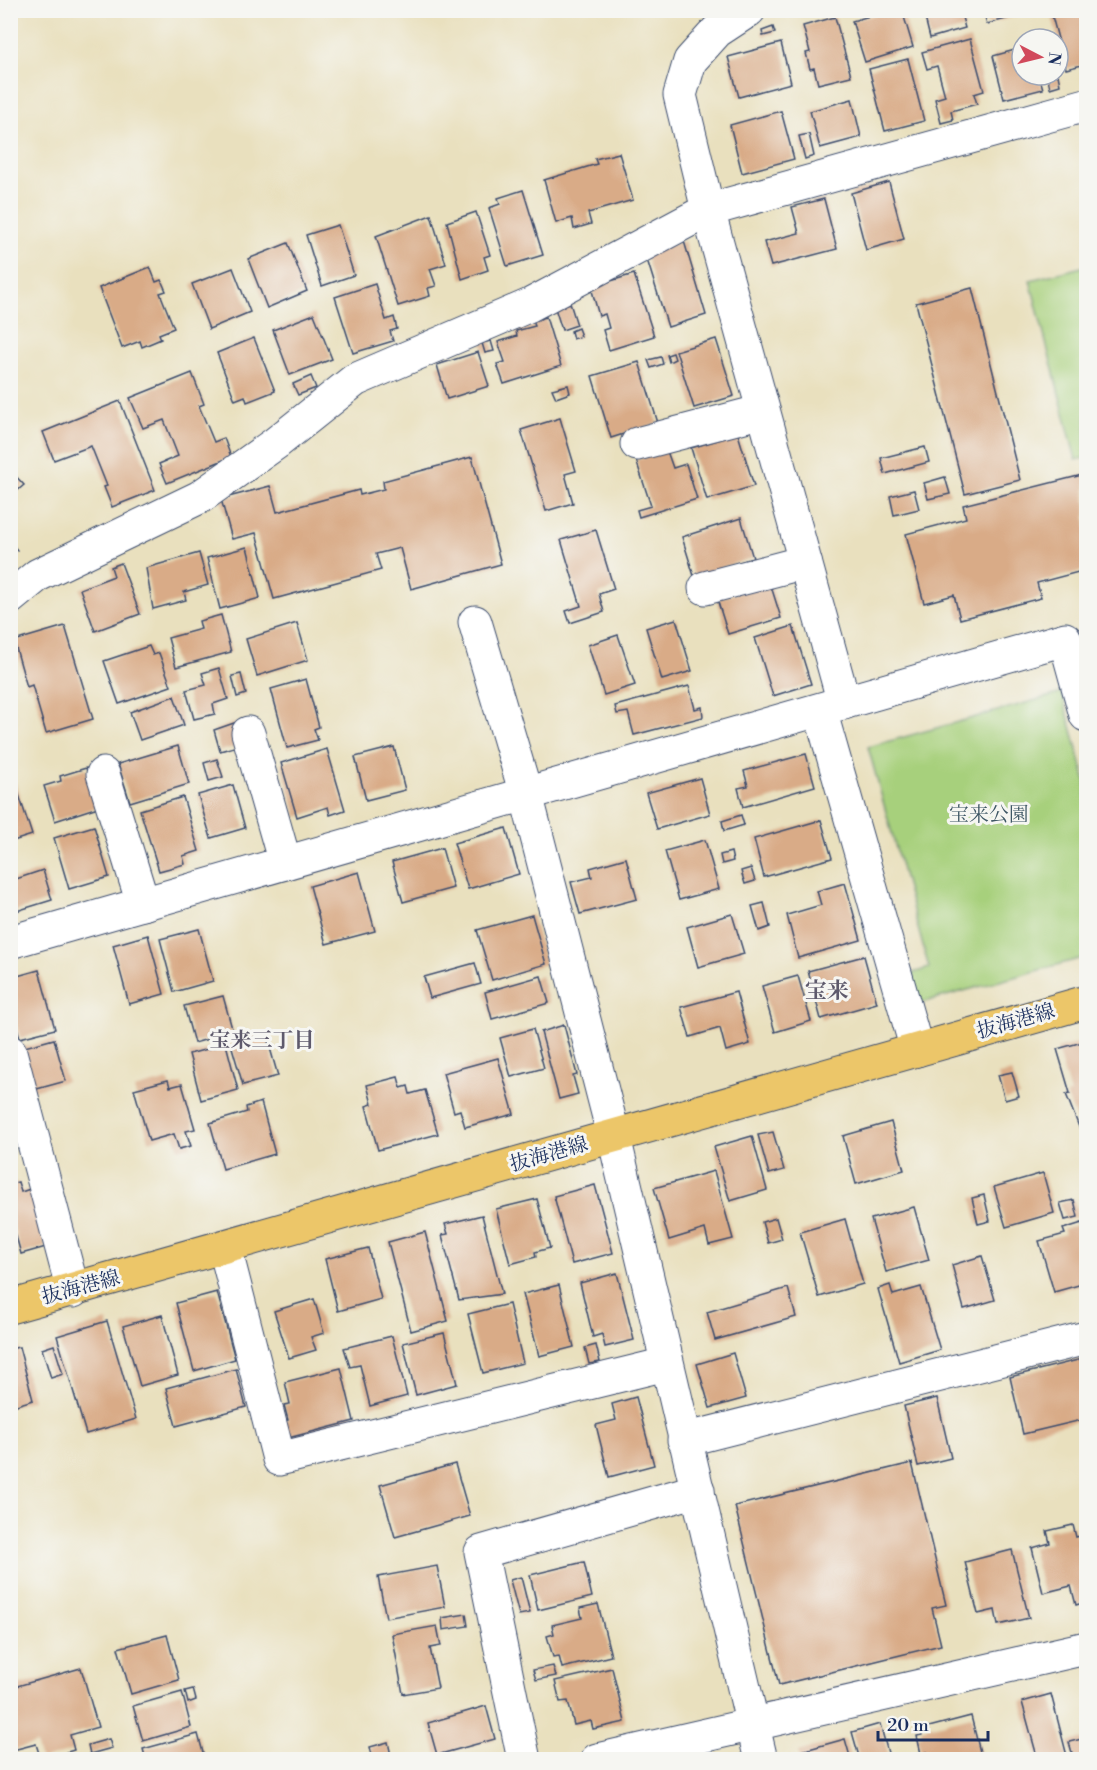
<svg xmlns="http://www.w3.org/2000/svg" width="1097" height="1770" viewBox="0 0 1097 1770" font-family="'Libre Bodoni','Noto Serif JP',serif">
<rect width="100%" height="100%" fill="#f6f6f2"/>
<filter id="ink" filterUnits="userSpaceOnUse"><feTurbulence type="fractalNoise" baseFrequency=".0167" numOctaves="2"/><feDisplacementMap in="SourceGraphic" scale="12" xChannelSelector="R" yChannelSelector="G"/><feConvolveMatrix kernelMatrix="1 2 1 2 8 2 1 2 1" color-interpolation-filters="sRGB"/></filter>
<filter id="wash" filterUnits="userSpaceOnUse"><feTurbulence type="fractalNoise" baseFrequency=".008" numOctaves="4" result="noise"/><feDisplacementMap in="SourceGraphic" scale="24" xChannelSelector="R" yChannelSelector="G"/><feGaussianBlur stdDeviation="1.35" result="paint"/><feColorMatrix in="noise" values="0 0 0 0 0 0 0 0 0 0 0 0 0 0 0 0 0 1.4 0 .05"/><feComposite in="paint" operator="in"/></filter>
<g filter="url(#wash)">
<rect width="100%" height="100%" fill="#e9e0be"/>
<g fill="#a7d07b" stroke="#61806c" stroke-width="1.5">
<path d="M1086,266V458L1076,460L1030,280Z"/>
<path d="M1062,693L1086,782V957L917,1004L910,974L929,968L868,747Z"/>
</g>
<g id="blocks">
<g fill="#d9ab87">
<path d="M876,10H902L913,47L865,62L852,21L877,14Z"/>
<path d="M923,10H960L965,28L930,38Z"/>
<path d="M983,10H1015L1017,16L987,24Z"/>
<path d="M1070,10H1086V64L1066,69L1052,16Z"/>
<path d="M835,17L851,76L818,84L814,68L810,69L806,53L810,52L803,26Z"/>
<path d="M773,27L775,33L763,36L762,31Z"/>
<path d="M970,39L984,91L974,94L977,104L951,111L953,120L941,123L935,99L945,96L937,66L927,69L922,52Z"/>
<path d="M781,43L791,83L739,97L728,57Z"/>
<path d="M1022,48V75H1039L1043,89L1004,99L993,56Z"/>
<path d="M908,59L924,121L885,131L869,69Z"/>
<path d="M1047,75H1058L1060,85L1050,88Z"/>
<path d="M852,99L861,137L820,148L810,111Z"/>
<path d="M781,111L794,159L742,173L730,125Z"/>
<path d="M809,134L814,156L805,159L799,136Z"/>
<path d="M619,153L633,200L588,213L591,224L574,229L572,218L556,223L544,180L597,164L595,159Z"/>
<path d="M889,182L904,239L866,250L851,193Z"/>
<path d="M523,190L543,255L507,266L489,208L500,204L498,198Z"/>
<path d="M824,199L837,249L771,266L764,242L799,233L792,207Z"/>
<path d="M476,212L490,255L484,257L488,270L462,279L447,222Z"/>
<path d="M431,215L446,264L430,269L436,286L428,288L430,296L398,306L376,236Z"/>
<path d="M338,225L354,275L322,286L306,235Z"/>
<path d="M684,241L706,315L668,327L645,253Z"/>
<path d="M288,243L307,291L267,308L248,259Z"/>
<path d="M150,267L156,282L161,280L166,291L160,293L174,328L159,334L161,339L142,347L140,341L122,348L99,288Z"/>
<path d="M233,268L250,312L209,329L192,284Z"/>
<path d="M634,274L654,336L609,350L603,330L609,328L605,314L599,316L591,287Z"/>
<path d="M375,284L386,320L394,317L397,329L390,331L393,341L353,353L335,297Z"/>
<path d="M972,288L1020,480L965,494L916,303Z"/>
<path d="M570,303L577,325L562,330L555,308Z"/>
<path d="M314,314L332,359L290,375L273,330Z"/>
<path d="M546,317L561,366L504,384L497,364L505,362L498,342L517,336L516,331L535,326L533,321Z"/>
<path d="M578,328L581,336L573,339L571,331Z"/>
<path d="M254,338L275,391L247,402L245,396L235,400L217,353Z"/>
<path d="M716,339L734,396L694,408L676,351Z"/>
<path d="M491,341L494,351L485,353L482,343Z"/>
<path d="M478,352L489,386L447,399L437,365Z"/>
<path d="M673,353L675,359L669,362L667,355Z"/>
<path d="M661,357L663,364L651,368L648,360Z"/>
<path d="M639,362L658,423L611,438L592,376Z"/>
<path d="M192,373L204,404L199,406L214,442L224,438L231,457L167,483L159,464L178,456L164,420L143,428L130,398Z"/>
<path d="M311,376L316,388L298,395L293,384Z"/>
<path d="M568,385L570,393L556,398L552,389Z"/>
<path d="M120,401L155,490L112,507L104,487L107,486L91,446L54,460L43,432Z"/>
<path d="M560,418L576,471L565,474L573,503L546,511L521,430Z"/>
<path d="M738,434L754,486L707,500L691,448Z"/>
<path d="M925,447L929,462L885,474L881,458Z"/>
<path d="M667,451L673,468L686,464L697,499L639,517L637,510L651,506L636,460Z"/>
<path d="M472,457L501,564L411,589L400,548L376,554L381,570L274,599L256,533L232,539L221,499L270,486L277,512L359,490L360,495L384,489L383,481Z"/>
<path d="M10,470L24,485L10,497Z"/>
<path d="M1086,474V570L1037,583L1041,598L960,619L954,595L924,603L906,534L966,518L963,505Z"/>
<path d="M945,477L950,494L928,499L924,483Z"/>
<path d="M914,490L919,509L894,515L890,496Z"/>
<path d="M741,518L753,558L694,576L682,537Z"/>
<path d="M596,530L614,589L599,594L604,612L570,623L566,611L581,606L561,540Z"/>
<path d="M10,541L17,550L10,555Z"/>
<path d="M247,547L260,598L220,609L207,558Z"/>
<path d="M199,553L208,585L184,592L186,600L153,609L146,568Z"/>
<path d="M121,563L140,614L95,631L80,589L114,576L111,567Z"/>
<path d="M770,583L781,618L728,634L717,599Z"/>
<path d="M221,615L231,652L176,667L168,638L201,629L199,621Z"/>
<path d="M676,619L692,671L662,680L646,628Z"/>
<path d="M297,623L308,660L257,676L246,639Z"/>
<path d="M65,626L93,719L46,733L32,685L27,687L14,641Z"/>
<path d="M793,626L811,684L773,696L755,638Z"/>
<path d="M618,635L635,685L604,695L588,645Z"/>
<path d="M149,646L153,655L159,653L171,686L119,704L104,661Z"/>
<path d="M219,668L228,699L213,704L215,714L194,719L186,690L206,685L202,673Z"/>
<path d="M241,674L246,694L237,697L232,676Z"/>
<path d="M306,679L319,727L314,729L318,740L287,748L271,689Z"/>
<path d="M689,686L695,709L702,707L703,717L634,735L628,712L617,714L615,706Z"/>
<path d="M174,696L184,725L140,740L130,712Z"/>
<path d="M234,723L241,745L220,751L214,730Z"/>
<path d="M178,746L189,784L130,802L118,764Z"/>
<path d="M394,747L405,790L366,800L355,757Z"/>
<path d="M327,749L345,810L330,815L328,807L297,817L281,763Z"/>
<path d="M806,754L815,786L743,807L738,788L748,786L744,771Z"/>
<path d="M217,759L223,777L209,781L204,763Z"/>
<path d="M10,767L32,835L10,842Z"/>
<path d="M86,768L98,807L55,821L44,786L61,781L60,776Z"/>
<path d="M700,778L710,814L657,829L646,793Z"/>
<path d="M233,785L245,828L211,838L198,795Z"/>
<path d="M183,797L199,851L183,856L185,864L159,871L140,810Z"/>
<path d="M741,815L744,825L724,831L722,821Z"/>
<path d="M821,820L832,858L764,877L754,839Z"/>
<path d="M94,826L109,877L69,889L54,838Z"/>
<path d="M506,828L519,874L468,889L454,843Z"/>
<path d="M705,840L719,889L679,900L665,851Z"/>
<path d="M442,848L453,888L403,902L392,862Z"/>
<path d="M731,852L733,861L722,864L720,855Z"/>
<path d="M626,858L637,899L580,914L571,882L592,877L590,868Z"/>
<path d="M751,868L755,881L745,884L741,871Z"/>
<path d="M43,870L52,900L10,913V881Z"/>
<path d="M359,872L375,931L326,944L310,886Z"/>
<path d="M845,883L861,940L798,958L787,915L821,905L817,891Z"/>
<path d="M764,903L770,927L759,931L752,906Z"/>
<path d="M732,914L744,954L698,967L687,927Z"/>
<path d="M532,915L546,964L492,980L477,930Z"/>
<path d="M199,929L213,981L174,992L160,939Z"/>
<path d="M148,935L164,994L129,1004L113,945Z"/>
<path d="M864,956L877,1003L821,1019L808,971Z"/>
<path d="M475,963L481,984L430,998L424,977Z"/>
<path d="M39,970L55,1029L20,1038L10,1003V978Z"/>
<path d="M541,976L549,1003L492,1019L485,992Z"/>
<path d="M798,976L811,1021L775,1032L762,986Z"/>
<path d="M736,992L750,1044L726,1051L720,1028L690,1037L681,1007Z"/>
<path d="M223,996L233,1032L194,1043L184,1006Z"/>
<path d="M564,1025L577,1075L573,1076L578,1094L559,1099L541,1032Z"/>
<path d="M533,1029L544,1068L511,1077L500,1038Z"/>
<path d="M266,1034L278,1076L243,1085L231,1044Z"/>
<path d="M54,1039L66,1081L33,1090L21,1048Z"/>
<path d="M1086,1041V1136L1083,1137L1066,1094L1070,1093L1057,1049Z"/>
<path d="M226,1044L238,1090L201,1100L189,1054Z"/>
<path d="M498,1058L514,1114L465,1127L460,1110L454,1112L443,1073Z"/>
<path d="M1012,1072L1019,1096L1005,1100L998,1075Z"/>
<path d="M398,1077L401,1088L408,1086L410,1094L425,1090L438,1134L378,1150L366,1106L372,1104L367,1085Z"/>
<path d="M168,1080L170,1087L182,1084L195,1129L186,1131L191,1146L179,1149L174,1134L149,1141L134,1089Z"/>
<path d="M261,1102L275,1154L223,1169L210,1123L247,1112L246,1107Z"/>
<path d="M891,1122L904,1170L856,1184L843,1136Z"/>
<path d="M773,1132L784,1170L769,1174L758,1135Z"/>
<path d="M752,1136L767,1190L730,1201L714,1147Z"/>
<path d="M714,1171L733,1239L709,1245L705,1229L669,1240L654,1188Z"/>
<path d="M1043,1173L1054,1213L1006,1227L994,1187Z"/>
<path d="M18,1182L21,1192L30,1189L46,1247L21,1254L10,1214V1184Z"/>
<path d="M595,1185L613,1253L572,1264L554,1196Z"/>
<path d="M984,1195L990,1221L978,1224L972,1198Z"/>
<path d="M537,1199L550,1248L535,1252L536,1257L510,1264L496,1209Z"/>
<path d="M1074,1200L1078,1217L1065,1220L1060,1203Z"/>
<path d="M914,1207L929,1260L886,1272L871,1219Z"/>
<path d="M482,1215L502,1294L459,1300L442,1235L448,1234L445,1224Z"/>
<path d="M776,1218L782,1239L768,1243L762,1222Z"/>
<path d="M845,1219L863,1284L819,1297L800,1232Z"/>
<path d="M1082,1223L1086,1238V1283L1054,1292L1039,1241L1065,1234L1063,1229Z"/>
<path d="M425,1232L448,1321L411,1331L388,1242Z"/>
<path d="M368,1248L381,1299L338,1311L325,1259Z"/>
<path d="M982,1256L995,1300L964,1309L952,1265Z"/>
<path d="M617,1273L634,1340L605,1347L602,1334L593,1337L580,1283Z"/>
<path d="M559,1285L574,1347L539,1356L523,1294Z"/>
<path d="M890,1285L893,1295L921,1287L940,1350L899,1362L878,1289Z"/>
<path d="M788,1288L796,1317L715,1340L707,1312Z"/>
<path d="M217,1292L235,1359L194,1371L176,1303Z"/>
<path d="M314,1299L324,1333L311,1337L316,1350L289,1358L274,1311Z"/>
<path d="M509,1304L523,1363L483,1373L468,1314Z"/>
<path d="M162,1315L178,1375L140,1386L123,1326Z"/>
<path d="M107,1321L136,1419L86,1434L57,1336Z"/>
<path d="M444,1333L457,1384L416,1395L403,1343Z"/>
<path d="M392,1336L407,1396L370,1406L360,1365L350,1367L344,1348Z"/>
<path d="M54,1345L63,1374L51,1378L42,1349Z"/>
<path d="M596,1345L600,1362L589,1364L585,1348Z"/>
<path d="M19,1347L33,1400L10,1407V1349Z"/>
<path d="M733,1353L746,1398L710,1408L697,1364Z"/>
<path d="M1086,1358V1419L1023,1434L1010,1377Z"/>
<path d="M341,1368L354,1421L284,1439L280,1422L288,1420L284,1405L290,1404L285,1382Z"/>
<path d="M236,1369L246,1407L176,1426L166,1388Z"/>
<path d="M636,1397L654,1465L609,1477L596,1425L616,1420L612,1404Z"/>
<path d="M937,1398L951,1458L918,1466L904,1406Z"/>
<path d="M912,1463L946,1605L932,1608L941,1645L779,1685L735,1506Z"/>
<path d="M455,1464L470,1516L395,1537L380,1485Z"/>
<path d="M1073,1525L1076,1537L1084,1535L1086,1545V1602L1076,1605L1071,1586L1043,1593L1032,1548L1050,1543L1047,1531Z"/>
<path d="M1012,1550L1029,1618L998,1625L995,1610L978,1614L965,1562Z"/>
<path d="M584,1562L592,1597L538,1610L530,1575Z"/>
<path d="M437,1566L445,1607L386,1618L378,1577Z"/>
<path d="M521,1577L530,1613L519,1615L510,1580Z"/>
<path d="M598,1604L611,1656L562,1668L559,1656L553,1657L547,1636L554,1634L552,1625L582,1618L580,1608Z"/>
<path d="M466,1614L468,1626L443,1630L442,1618Z"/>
<path d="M437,1626L441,1646L430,1648L438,1688L403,1694L392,1634Z"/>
<path d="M167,1635L179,1680L131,1694L118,1648Z"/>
<path d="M553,1666L556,1676L536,1680L533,1670Z"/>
<path d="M81,1668L98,1727L70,1735L74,1750L41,1760L36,1744L13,1750L10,1688Z"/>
<path d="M612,1668L625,1722L593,1729L591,1721L574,1725L568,1701L560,1702L555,1681Z"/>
<path d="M193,1689L196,1700L188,1703L185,1691Z"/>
<path d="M182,1692L191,1727L143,1741L133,1706Z"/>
<path d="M1051,1694L1068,1760H1038L1022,1702Z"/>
<path d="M486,1706L495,1739L437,1755L428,1723Z"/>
<path d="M971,1716L981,1756L969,1760H929L927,1752L921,1754L917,1736L922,1735L921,1729Z"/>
<path d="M880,1724L890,1760H860L852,1732Z"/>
<path d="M198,1734L205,1760H146L143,1749Z"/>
<path d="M1086,1738V1760H1074L1069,1742Z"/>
<path d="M109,1739L112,1748L90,1754L88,1745Z"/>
<path d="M845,1739L851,1760H800L798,1752Z"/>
<path d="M388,1742L392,1760H373L370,1747Z"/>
</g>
</g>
</g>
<g filter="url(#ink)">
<use href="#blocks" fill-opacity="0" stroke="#3a4a6c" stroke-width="1.5"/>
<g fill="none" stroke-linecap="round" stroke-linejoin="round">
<g stroke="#3a4a6c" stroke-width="35">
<g id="minor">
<path d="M749,10L717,31L690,61L680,95L708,210L844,703"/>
<path d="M637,444L763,411"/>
<path d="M705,588L805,562"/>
<path d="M10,598L38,575L200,497L276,443L355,380L530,305L708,210L1086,105"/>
<path d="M475,622L526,794L614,1137L761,1760"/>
<path d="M820,710L917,1050"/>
<path d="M248,733L285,863"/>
<path d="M103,774L143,904"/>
<path d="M10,942L1065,639L1086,715"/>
<path d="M10,1052L73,1291"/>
<path d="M225,1248L279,1459L666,1364"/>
<path d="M684,1440L1086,1338"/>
<path d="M524,1760L481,1552L698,1490"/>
<path d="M597,1760L1086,1648"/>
</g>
</g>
<g stroke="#3a4a6c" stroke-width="35">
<path id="major" d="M10,1307L1086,1002"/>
</g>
<use href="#minor" stroke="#fff" stroke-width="33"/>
<use href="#major" stroke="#ecc669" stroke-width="33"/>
</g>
</g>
<g text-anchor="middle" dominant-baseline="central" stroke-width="6" stroke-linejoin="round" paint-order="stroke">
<g font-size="20" fill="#3e5765" stroke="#f6f6f2">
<text x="989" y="815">宝来公園</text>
</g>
<g font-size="20" fill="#1b2f5e" stroke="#f6f6f2">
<text transform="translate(1016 1022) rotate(-16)">抜海港線</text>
<text transform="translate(549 1155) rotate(-16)">抜海港線</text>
<text transform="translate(81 1288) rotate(-15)">抜海港線</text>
</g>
<g font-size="21" font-weight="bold" fill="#5e5a6c" stroke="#f6f6f2">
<text x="262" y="1041">宝来三丁目</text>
</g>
<g font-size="22" font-weight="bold" fill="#5e5a6c" stroke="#f6f6f2">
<text x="827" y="991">宝来</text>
</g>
</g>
<rect width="1097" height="1770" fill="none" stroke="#f6f6f2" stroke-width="36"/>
<g transform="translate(1040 57) rotate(97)"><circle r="28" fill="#f6f6f2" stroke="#9ea6b7" stroke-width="1.5"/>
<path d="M0-4.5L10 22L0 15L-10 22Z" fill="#d1495b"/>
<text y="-9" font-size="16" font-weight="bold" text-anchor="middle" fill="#1b2f5e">N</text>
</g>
<path d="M878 1731v9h110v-9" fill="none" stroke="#1b2f5e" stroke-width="3"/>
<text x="887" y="1731" font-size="18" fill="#1b2f5e" stroke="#f6f6f2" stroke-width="4.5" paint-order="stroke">20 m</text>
</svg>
